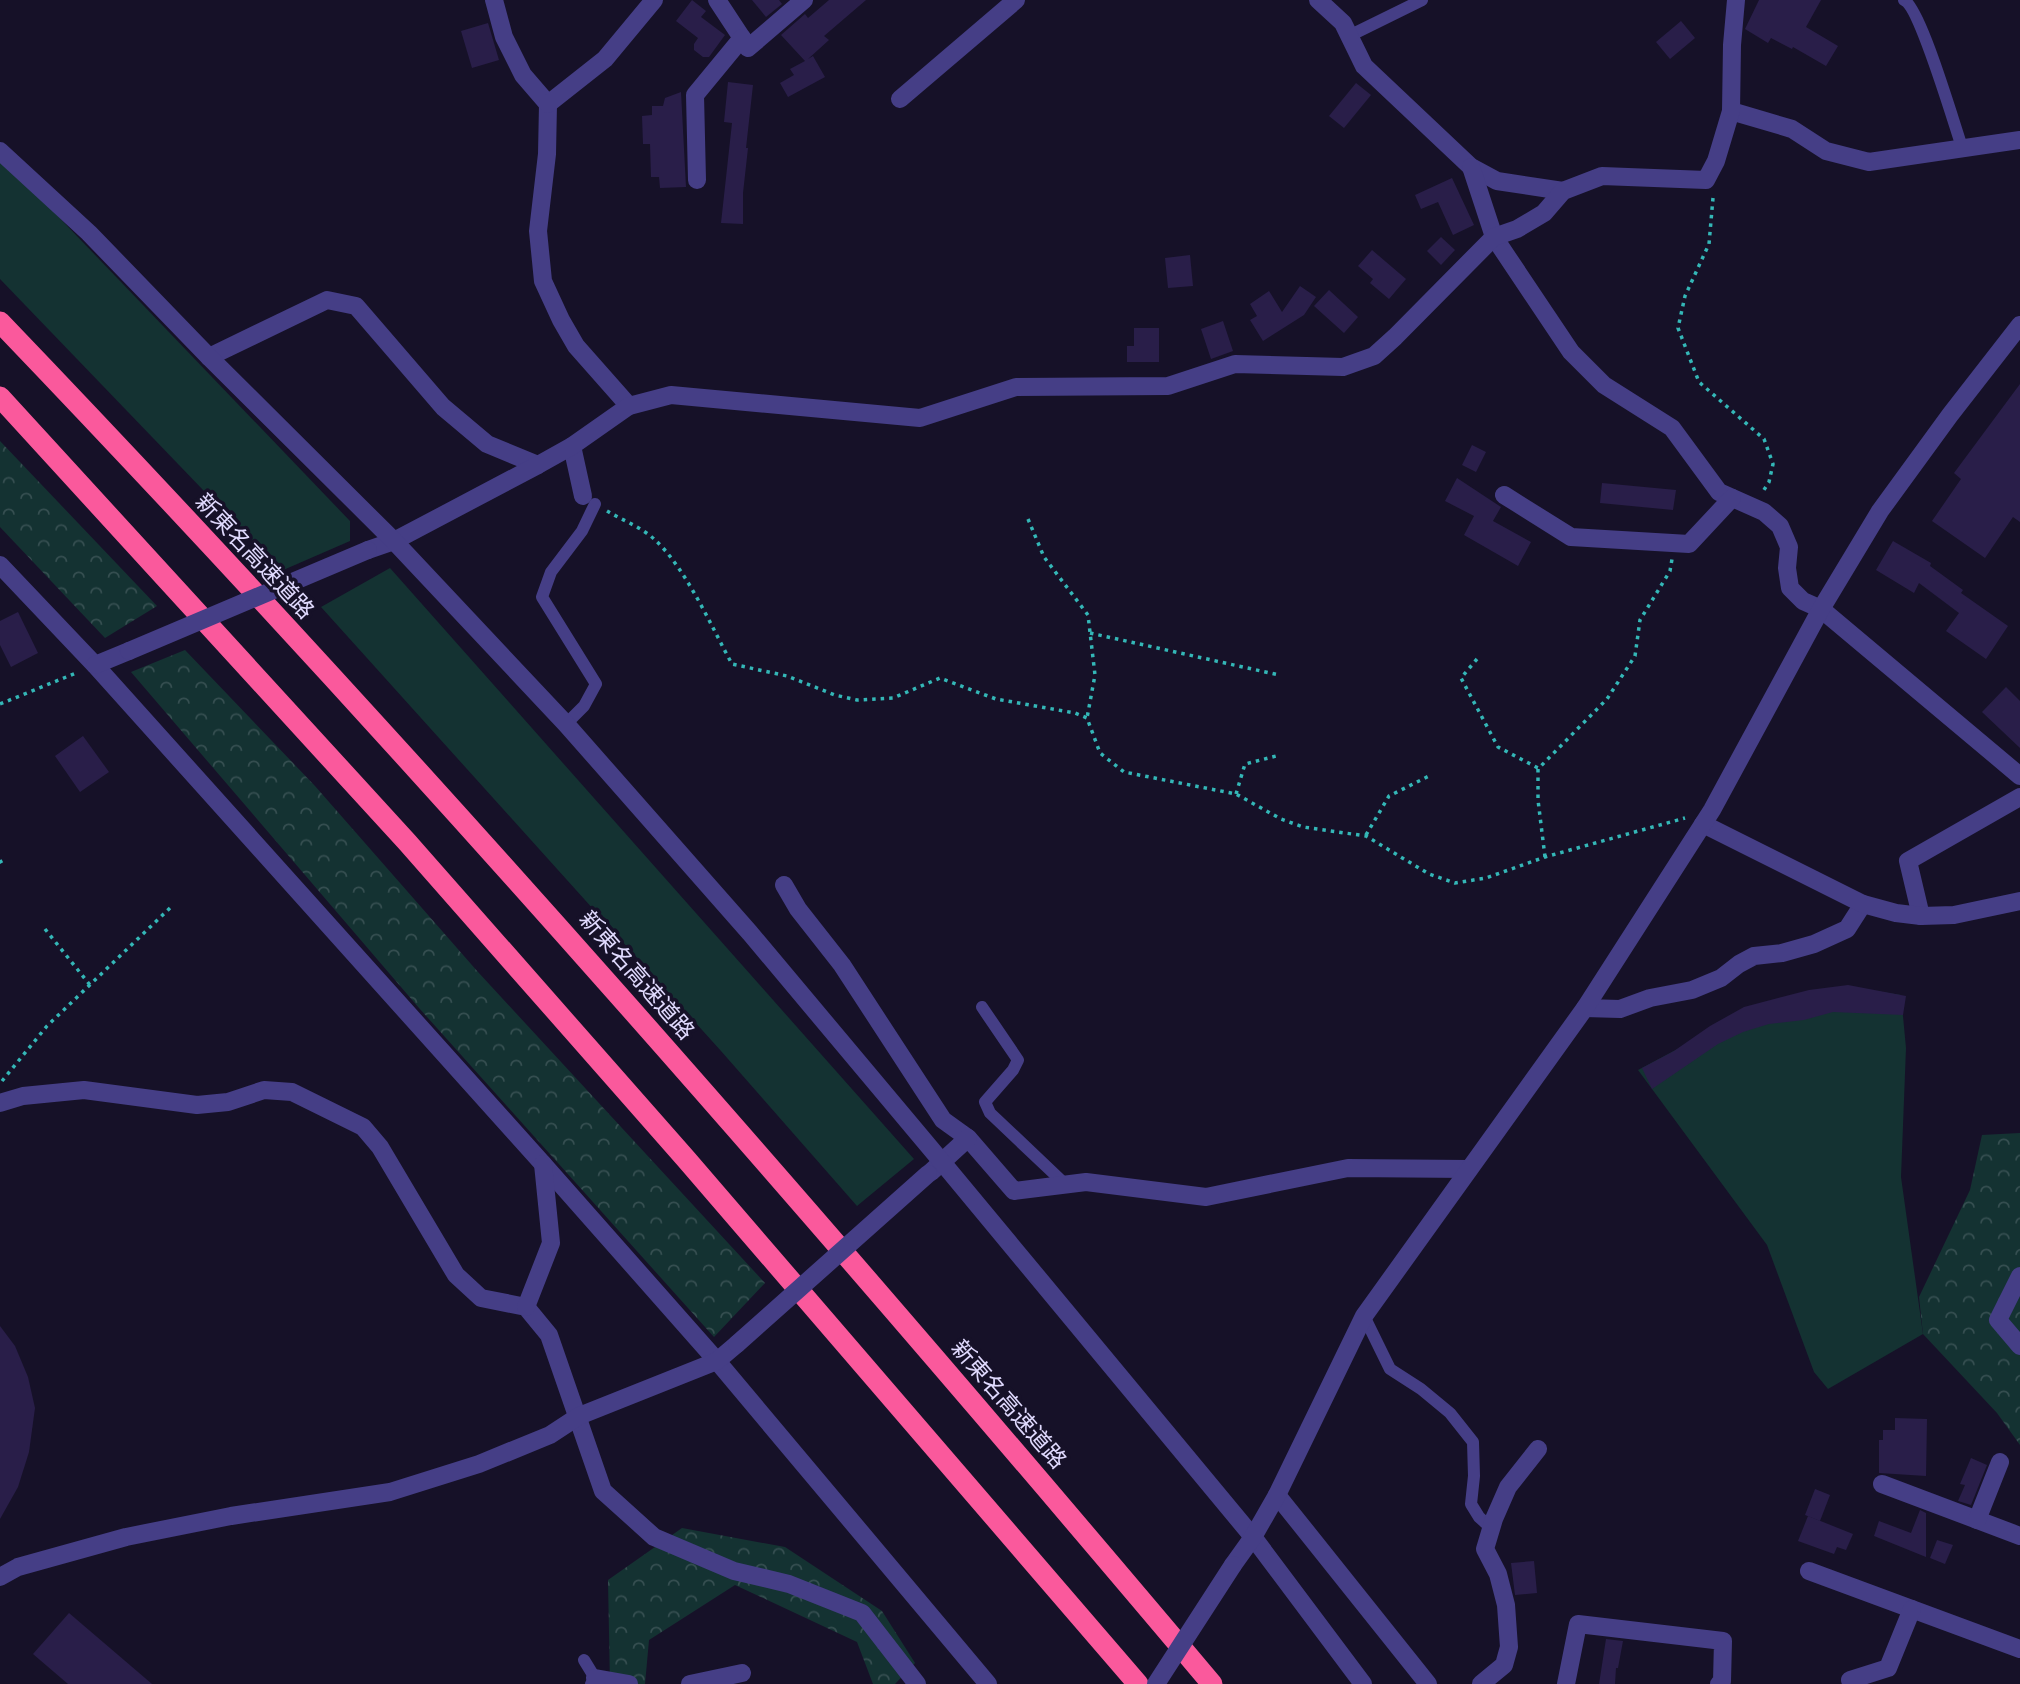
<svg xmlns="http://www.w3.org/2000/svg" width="2020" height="1684" viewBox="0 0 2020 1684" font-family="Arial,'Noto Sans JP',sans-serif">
<defs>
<pattern id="forest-crowns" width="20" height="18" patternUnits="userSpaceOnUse" patternTransform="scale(1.75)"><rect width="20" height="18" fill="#143232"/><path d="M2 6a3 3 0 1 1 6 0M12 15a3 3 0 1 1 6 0" fill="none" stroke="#364f51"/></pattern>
</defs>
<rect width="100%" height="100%" fill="#161128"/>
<g fill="#143232">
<path d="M0,160L29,186L350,521V541L281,571L0,279Z"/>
<path d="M390,568L914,1159L857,1206L721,1051L321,607Z"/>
<path d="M1876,991L1901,995L1906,1048L1901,1177L1923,1334L1828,1389L1814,1372L1767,1245L1638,1070L1758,1006Z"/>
</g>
<g fill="url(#forest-crowns)">
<path d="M0,441L157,606L105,638L0,527Z"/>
<path d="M185,650L315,786L478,972L765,1283L714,1337L419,1008L131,672Z"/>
<path d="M2020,1133V1445L1997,1413L1923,1334L1919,1297L1970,1190L1982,1135Z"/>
<path d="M682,1528L785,1547L882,1611L915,1663L895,1684H873L857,1642L735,1585L649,1640L645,1684H610L608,1580Z"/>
</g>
<g fill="#291e49">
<path d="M692,0L706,11L701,17L725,35L709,57H703L694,50V44L698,38L676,21Z"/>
<path d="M752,0H779L782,4L766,17Z"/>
<path d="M829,0H866L824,36L829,40L808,59L813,56L825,77L788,97L780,83L794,75L790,69L805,61L781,35L805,14L808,18Z"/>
<path d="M1759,0H1821L1806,27L1838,46L1826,66L1793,47L1792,49L1771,38L1768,43L1745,29Z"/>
<path d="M1681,21L1695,38L1670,59L1656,42Z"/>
<path d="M488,23L499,60L472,68L461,31Z"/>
<path d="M728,82L753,85L746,148H748L743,193V224L721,223L732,123L724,122Z"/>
<path d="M1356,83L1371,95L1344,128L1329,116Z"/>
<path d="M681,92L686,187L660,188L659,177H651L650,144H643L642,116L652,115V106H663L665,98Z"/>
<path d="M1452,178L1474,225L1453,235L1438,202L1421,209L1415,195Z"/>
<path d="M1441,237L1455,250L1441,265L1427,251Z"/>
<path d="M1372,250L1406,279L1389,299L1370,283L1373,279L1358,266Z"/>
<path d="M1190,255L1193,286L1168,288L1165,258Z"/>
<path d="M1300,286L1316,297L1304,315L1263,341L1250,320L1257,316L1250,304L1269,291L1282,312Z"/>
<path d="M1329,290L1358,317L1344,333L1314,306Z"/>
<path d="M1223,321L1233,351L1211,359L1201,329Z"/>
<path d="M1134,328H1159V362H1127V346H1134Z"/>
<path d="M2020,384V522L2013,517L1985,558L1932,521L1961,479L1954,473Z"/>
<path d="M1472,445L1486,452L1476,472L1462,465Z"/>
<path d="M1457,478L1501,507L1493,521L1531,542L1518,566L1464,535L1474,516L1445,501Z"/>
<path d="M1602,483L1676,490L1673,510L1600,503Z"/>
<path d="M1893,541L1931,563L1930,566L1963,590L1961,593L2008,626L1986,659L1946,631L1959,613L1919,583L1914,593L1876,570Z"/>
<path d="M18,612L38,653L11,667L0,645V621Z"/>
<path d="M2006,687L2020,701V748L1982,712Z"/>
<path d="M83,736L109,772L80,792L55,756Z"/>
<path d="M1848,985L1906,996L1903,1015L1833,1012L1804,1020L1769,1024L1743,1032L1718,1044L1652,1089L1642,1068L1674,1051L1710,1026L1744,1007L1809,990Z"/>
<path d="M0,1326L15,1346L28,1377L35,1408L29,1452L18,1487L0,1519Z"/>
<path d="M1895,1418L1927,1419L1926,1476L1879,1473V1440H1883V1430H1895Z"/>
<path d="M1971,1458L1987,1465L1971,1505L1958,1501L1965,1485L1960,1484Z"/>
<path d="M1815,1489L1830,1495L1820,1521L1805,1515Z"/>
<path d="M1920,1510L1926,1513V1557L1874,1536L1879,1521L1911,1533Z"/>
<path d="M1808,1516L1853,1534L1846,1550L1837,1547L1834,1554L1798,1541Z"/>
<path d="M1937,1540L1953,1545L1945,1564L1930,1558Z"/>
<path d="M1534,1561L1537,1593L1515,1595L1511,1563Z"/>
<path d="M69,1613L152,1684H68L33,1654Z"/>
<path d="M1606,1639L1623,1641L1618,1668H1616L1615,1684H1599Z"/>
</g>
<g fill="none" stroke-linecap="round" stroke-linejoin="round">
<g stroke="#34b7b7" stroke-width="3.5" stroke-dasharray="3.5 5" stroke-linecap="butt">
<path d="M1713,198L1709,244L1685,296L1678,328L1699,382L1764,439L1773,464L1769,482L1762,493"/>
<path d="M607,511C622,520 641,527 654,539C686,568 711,626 732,664L787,676L835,695L857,700L893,698L940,678L996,699L1075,713L1087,718L1100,753L1124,772L1236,794L1281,819L1303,827L1366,836L1429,874L1455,883L1486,878L1545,857L1685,818"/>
<path d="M1028,519L1044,557L1088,615L1095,675L1087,718"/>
<path d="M1090,633L1279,675"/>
<path d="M1477,659L1461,678L1498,747L1538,768"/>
<path d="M0,704L76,673"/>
<path d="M1236,794L1245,764L1276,756"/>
<path d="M1366,835L1389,796L1431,775"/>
<path d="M1545,857L1538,800V769L1607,699L1635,656L1640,620L1670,571L1672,559"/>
<path d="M0,860L3,866"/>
<path d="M45,929L90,985"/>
<path d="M2,1081L47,1026L171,907"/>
</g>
<g stroke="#453e86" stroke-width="12">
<path d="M1904,0C1920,7 1954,124 1962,147"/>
<path d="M1349,36L1422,0"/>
<path d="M566,724L584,706L596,684L542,597L551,572L582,531L595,504"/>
<path d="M982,1007L1018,1060L1013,1070L985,1102L990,1113L1066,1185"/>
<path d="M1364,1316L1390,1369L1421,1389L1450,1413L1473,1442L1474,1476L1471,1504L1479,1517L1491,1528"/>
<path d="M584,1660L595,1678L591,1684"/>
</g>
<g stroke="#453e86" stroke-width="18">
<path d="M494,0L504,37L523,75L548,104L547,154L538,231L543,281L561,320L576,346L629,406"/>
<path d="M717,0L742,38"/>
<path d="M1318,0L1343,23L1364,66L1471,167L1497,181L1563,191"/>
<path d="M900,99L1016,0"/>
<path d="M548,104L605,59L654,0"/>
<path d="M1731,111L1792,129L1826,151L1869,162L2020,140"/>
<path d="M1471,167L1494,237L1571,352L1604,385L1672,428L1719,492L1764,512L1780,526L1789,547L1787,568L1790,588L1803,601L1821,609L2020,776"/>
<path d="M697,180L695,95L742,38L748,48L804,0"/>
<path d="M209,357L327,300L356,306L443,407L487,444L538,465"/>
<path d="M572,446L583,496"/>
<path d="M1504,495L1571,537L1689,544L1732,498"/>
<path d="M368,550L394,541L538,465L572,446L629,406L671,395L920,418L1016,387L1168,386L1235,364L1343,367L1374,356L1395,337L1494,237L1517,229L1544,213L1563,191L1602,176L1706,180L1716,161L1731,111L1732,45L1736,0"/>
<path d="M0,565L95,665L543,1164L717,1361L988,1684"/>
<path d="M95,665L129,651"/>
<path d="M784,885L798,909L842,965L943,1120L968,1138L1014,1191L1086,1182L1206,1197L1348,1168L1469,1169"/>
<path d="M1921,916L1908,861L2020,797"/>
<path d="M1585,1008L1620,1009L1650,998L1692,990L1721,978L1739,964L1754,956L1782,953L1814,944L1847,929L1863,904"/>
<path d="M0,1103L23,1096L84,1090L197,1105L228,1102L264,1090L292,1092L363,1127L380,1147L456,1275L481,1298L526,1307L549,1335L603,1491L654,1537L734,1571L789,1584L862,1613L917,1684"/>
<path d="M931,1172L968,1138"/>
<path d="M2020,1276L1998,1320L2020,1346"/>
<path d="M526,1307L551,1243L543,1164"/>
<path d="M1882,1484L2020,1536"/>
<path d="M1277,1495L1428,1684"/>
<path d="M1977,1520L2000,1462"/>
<path d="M1809,1571L2020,1649"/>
<path d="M0,1577L18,1567L126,1537L231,1516L390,1492L479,1464L550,1435L579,1416L717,1361L737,1344"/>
<path d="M595,1678L629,1684"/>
<path d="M1850,1680L1888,1668L1912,1609"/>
<path d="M690,1684L742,1673"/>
<path d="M1481,1684L1504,1665L1509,1647L1506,1605L1498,1574L1485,1549L1494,1519L1508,1487L1538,1449"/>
<path d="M1566,1684L1578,1624L1723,1641L1722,1681L1719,1684"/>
</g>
<g stroke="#453e86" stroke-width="18">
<path d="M0,151L89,233L209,357L394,541L566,724L750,933L942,1162L1253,1537L1363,1684"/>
<path d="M1703,824L1863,904L1896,913L1921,916L1954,915L2020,901"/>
<path d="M1233,1565L1253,1537L1277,1495L1364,1316L1585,1008L1712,810L1821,609L1880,511L1950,415L2020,325"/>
</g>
<g stroke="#fa599c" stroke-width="21">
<path d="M0,322C421,761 820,1219 1212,1684"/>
<path d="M0,397L407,842L686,1159L1138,1684"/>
</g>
<g stroke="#453e86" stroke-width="18">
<path d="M129,651L368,550"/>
<path d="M737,1344L928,1174"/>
</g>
<path stroke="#453e86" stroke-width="18" d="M1156,1684L1233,1565"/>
</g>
<g text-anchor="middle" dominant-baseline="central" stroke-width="7" stroke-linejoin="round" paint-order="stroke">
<g font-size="23" fill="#e0dafe" stroke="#161128">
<text transform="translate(255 556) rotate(47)">新東名高速道路</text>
<text transform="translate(637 975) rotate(49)">新東名高速道路</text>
<text transform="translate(1009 1404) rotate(49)">新東名高速道路</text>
</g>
</g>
</svg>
